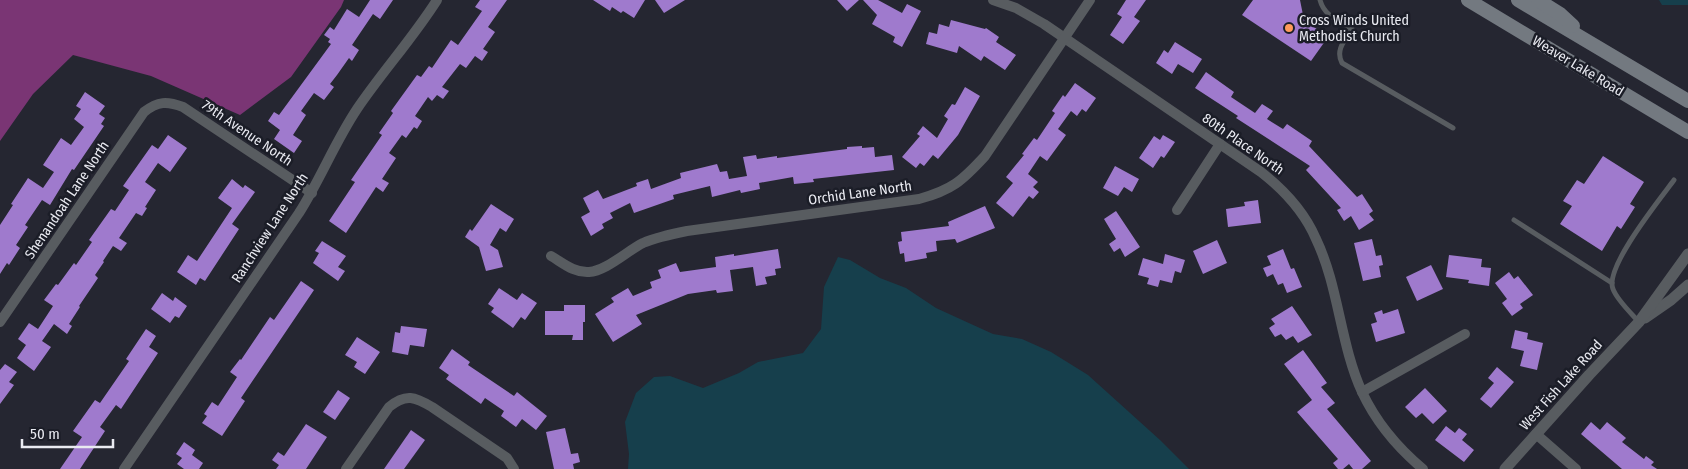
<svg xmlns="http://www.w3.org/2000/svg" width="1688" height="469" viewBox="0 0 1688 469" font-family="'Fira Sans Condensed',sans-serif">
<rect width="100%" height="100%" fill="#252631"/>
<path fill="#7a3574" d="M0,0H344L341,7L291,77L240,115L151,76L73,55L33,94L0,141Z"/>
<g fill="#163f4c">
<path d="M1659,0H1688V5H1662Z"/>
<path d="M838,257L850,260L880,278L906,288L936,308L971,324L993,334L1022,339L1051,352L1088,375L1160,440L1189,469H628L629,454L625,422L636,393L654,377L670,376L703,388L739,373L758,362L803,353L821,329L824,287Z"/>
</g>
<g fill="#9f7acd">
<path d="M370,0H393L380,19L373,14L352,45L359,50L352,61L349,58L337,75L330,84L334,87L324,100L314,93L301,111L306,115L293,135L302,141L294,153L274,139L280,130L268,121L274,112L279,115L331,44L328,42L330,39L324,35L330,27L334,30L347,9L359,17Z"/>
<path d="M480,0H507L488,27L495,32L483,49L488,52L482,61L475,56L466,68L460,64L442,87L449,91L443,99L437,95L432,101L428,97L415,116L422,121L417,129L414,127L406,138L402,135L389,153L396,158L382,179L389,183L383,192L376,187L346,233L329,221L355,182L351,180L382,135L379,133L393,113L391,111L417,75L421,77L429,66L432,68L451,40L458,45L482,11L475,7Z"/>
<path d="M593,0H645L634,18L623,11L621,13L612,7L610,11Z"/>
<path d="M655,0H685L664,13Z"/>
<path d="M837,0H859L847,11Z"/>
<path d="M863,0H878L902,13L907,4L921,11L902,47L893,42L895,37L872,24L877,15Z"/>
<path d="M1126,0H1146L1134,17L1140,21L1123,44L1110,35L1122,17L1117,14Z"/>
<path d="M1253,0H1300L1304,20L1328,37L1311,61L1242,15Z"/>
<path d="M951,20L985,29L986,28L999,37L996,42L1016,55L1005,70L984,56L981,61L959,46L957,53L926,44L929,32L937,34L939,24L949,27Z"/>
<path d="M1175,42L1202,59L1193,73L1178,64L1172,74L1156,63L1164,50L1168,53Z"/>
<path d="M1206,72L1234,92L1231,97L1255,113L1262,104L1273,111L1267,119L1283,129L1287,124L1312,141L1309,146L1357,197L1362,194L1373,211L1369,214L1374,220L1359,230L1351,216L1344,221L1337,210L1341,208L1306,170L1310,166L1236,118L1238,116L1195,88Z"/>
<path d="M1075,83L1096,98L1086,112L1082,109L1077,116L1071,111L1058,129L1066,135L1047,161L1040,156L1028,174L1038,182L1033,187L1039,192L1033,199L1029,196L1013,217L996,203L1013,183L1006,177L1024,155L1022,154L1034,138L1037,140L1055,113L1052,111L1063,95L1065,97Z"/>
<path d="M965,87L980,96L958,135L938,159L933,155L924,166L920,163L916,168L902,157L920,136L917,134L923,126L937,138L948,119L944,116L952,104L955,105Z"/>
<path d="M85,92L105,106L99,114L105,118L101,124L104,126L74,170L72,169L50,205L42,200L25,225L28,227L16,245L20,248L9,265L7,263L0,274V225L13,205L11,204L28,178L43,188L54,172L43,165L61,138L71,145L84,127L74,119L81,109L76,106Z"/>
<path d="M168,135L187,148L170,172L158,163L145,182L156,190L145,207L147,208L142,216L136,213L119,238L127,243L121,251L113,246L103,261L104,262L95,275L98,278L79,306L80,307L69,324L72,326L67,334L54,324L42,341L51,347L34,371L17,358L26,345L18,339L29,323L38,329L53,306L44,300L56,284L58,285L74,263L76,265L92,242L89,240L111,209L115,211L129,190L123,186L152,145L158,149Z"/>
<path d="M1163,135L1175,142L1164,158L1161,156L1153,168L1139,158L1154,136L1160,140Z"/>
<path d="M862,146V148L874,147L875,157L892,155L894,170L813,179L814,182L794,184L793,177L759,183L760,189L741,193L740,190L712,197L710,186L673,195L674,199L634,213L630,203L610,213L613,218L602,224L604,228L591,236L581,217L590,212L583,198L598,190L603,199L637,186L636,183L648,179L651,189L681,178L680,173L717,164L720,172L727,171L729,179L747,176L743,157L756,155L757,159L777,156V158L847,149V147Z"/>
<path d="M1603,156L1644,182L1630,204L1635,207L1621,229L1617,226L1602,251L1560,224L1572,206L1563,201L1577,180L1584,184Z"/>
<path d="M1115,166L1139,179L1132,192L1124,187L1118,196L1103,188Z"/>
<path d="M232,179L243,188L245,185L255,192L232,224L239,229L205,281L200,278L196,285L177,272L188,255L197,261L232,208L218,198Z"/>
<path d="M1258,200L1261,223L1228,227L1226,209L1245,206L1244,202Z"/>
<path d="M491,204L514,219L506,232L500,228L490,245L498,250L503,267L486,271L479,247L465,237L470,229L472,231Z"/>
<path d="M985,206L995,228L957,243L955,239L936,241L937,251L926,253L927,258L905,262L904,253L900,254L898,242L902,241L901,232L949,226L948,222Z"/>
<path d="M1116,211L1140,247L1125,257L1120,248L1114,252L1109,244L1116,239L1104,219Z"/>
<path d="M1372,239L1376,256L1381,255L1383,265L1379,266L1381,277L1363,281L1354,243Z"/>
<path d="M1217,240L1227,263L1203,274L1193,251Z"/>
<path d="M322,241L346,256L338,267L345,271L338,281L313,263L319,253L315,251Z"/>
<path d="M778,249L781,268L775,269L776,275L765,277L767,284L756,286L753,267L730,270L733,291L717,293L716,290L688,294L636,315L642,324L613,342L595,314L614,302L611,298L628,288L633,296L652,288L650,282L661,278L658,270L676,263L680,272L716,267L715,257L734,254V256Z"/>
<path d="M1283,249L1291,269L1294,268L1302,287L1287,293L1283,283L1278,285L1273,274L1267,277L1263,268L1271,265L1267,256Z"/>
<path d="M1165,254L1185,260L1181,273L1175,271L1172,283L1160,280L1158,287L1147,284L1149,278L1138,275L1143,258L1163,264Z"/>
<path d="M1449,255L1482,259L1481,267L1491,268L1489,286L1468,283L1469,280L1446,277Z"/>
<path d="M1431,265L1443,289L1417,301L1406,277Z"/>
<path d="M1509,272L1514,279L1518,276L1533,295L1520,304L1523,308L1512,316L1502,303L1507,299L1495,283Z"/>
<path d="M301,281L314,290L241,398L245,401L222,436L202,423L207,416L204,414L212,402L218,406L237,377L230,372L240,359L241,360L270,317L274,320Z"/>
<path d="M499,288L517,300L522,293L537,303L525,320L521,317L513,328L491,312L494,308L488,304Z"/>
<path d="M162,293L173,301L175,297L187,306L179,318L175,316L170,323L151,309Z"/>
<path d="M564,305H585V322H583V340H572L573,335H545V311H564Z"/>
<path d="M1292,306L1312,335L1298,343L1293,336L1286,340L1281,334L1275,337L1269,328L1275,324L1271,319Z"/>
<path d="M1398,309L1405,333L1376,342L1371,324L1377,322L1374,313L1382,310L1383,314Z"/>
<path d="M401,326L427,329L424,347L410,345L408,355L392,352L395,332L400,333Z"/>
<path d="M146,329L156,336L149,347L158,353L121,409L116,405L100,427L105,431L80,469H60L82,437L73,431L95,400L100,403L129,361L126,359Z"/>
<path d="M1515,330L1528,333L1527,339L1543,343L1537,370L1520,366L1524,351L1511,348Z"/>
<path d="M357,337L380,352L365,374L354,367L357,362L345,355Z"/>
<path d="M452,349L470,362L468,365L514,396L517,392L547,416L536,430L522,419L516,427L501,416L504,411L485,398L481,404L446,379L449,375L439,368Z"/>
<path d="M1303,350L1327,383L1321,387L1335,403L1327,409L1371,461L1362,469H1353L1349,464L1343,469H1338L1333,463L1338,459L1297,412L1312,400L1284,364Z"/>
<path d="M5,364L17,372L9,382L14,385L0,404V370Z"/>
<path d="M1497,367L1514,382L1491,408L1480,399L1494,383L1488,378Z"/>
<path d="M1425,388L1447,411L1433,424L1422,413L1416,418L1405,407Z"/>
<path d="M338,390L350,398L335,420L323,412Z"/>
<path d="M1591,422L1600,430L1607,422L1626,438L1622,442L1644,459L1646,456L1654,462L1651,465L1657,469H1622L1581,434Z"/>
<path d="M306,424L327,437L306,469H276L279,465L272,460L278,452L284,456Z"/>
<path d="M1446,426L1455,433L1459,428L1467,434L1462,440L1474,450L1464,462L1435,440Z"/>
<path d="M565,428L571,454L578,453L580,462L573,464L574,469H554L546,432Z"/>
<path d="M411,430L425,440L404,469H384Z"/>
<path d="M184,442L195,450L192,455L203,463L199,469H184L177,464L182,458L176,454Z"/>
</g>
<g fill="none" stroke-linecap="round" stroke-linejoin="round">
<g stroke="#585c60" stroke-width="5">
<path d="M1320,0C1324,16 1339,21 1352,29C1345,40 1335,50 1342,63L1453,128"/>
<path d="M1514,220L1612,283"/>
<path d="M1639,322C1631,313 1617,300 1613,289C1604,268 1660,199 1674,180"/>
</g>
<g stroke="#585c60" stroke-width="10">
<path d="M993,0L1016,8L1044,24L1261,172C1284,190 1304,211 1316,239C1339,287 1340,344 1362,392C1376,422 1398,448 1423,469"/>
<path d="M1177,210L1220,144"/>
<path d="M551,256C563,263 574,273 589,272C606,271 627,251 643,243C657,237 672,234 687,231L919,199C952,190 962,181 985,156L1090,0"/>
<path d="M0,322L144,112C158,101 167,101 183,107L312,193"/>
<path d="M1362,392L1465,334"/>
<path d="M1536,434L1576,469"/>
<path d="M124,469L299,213C320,180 335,142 357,109C382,72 413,38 437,0"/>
<path d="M346,469L389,407C406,393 415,397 432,407L507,458L514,469"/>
</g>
<g stroke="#585c60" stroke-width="11">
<path d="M1645,318L1671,300L1688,285"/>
<path d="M1505,469L1589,375L1639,322L1688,254"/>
</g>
<g stroke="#737980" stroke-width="14">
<path d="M1468,0L1688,132"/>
<path d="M1518,0L1688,101"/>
<path d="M1538,0L1560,14L1573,26"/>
</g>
</g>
<circle fill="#ff9b5a" stroke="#1b1d27" stroke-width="2" cx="1289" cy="28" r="5"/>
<g text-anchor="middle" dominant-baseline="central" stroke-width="5" stroke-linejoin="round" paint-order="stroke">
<g font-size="14" fill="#e9eaf1" stroke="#1b1d27" text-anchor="start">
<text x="1299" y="20">Cross Winds United<tspan x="1299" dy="16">Methodist Church</tspan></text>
</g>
<g font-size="14" fill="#e9eaf1" stroke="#1b1d27">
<text transform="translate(1578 66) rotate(31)">Weaver Lake Road</text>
<text transform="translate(247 133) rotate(34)">79th Avenue North</text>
<text transform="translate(1243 144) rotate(35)">80th Place North</text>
<text transform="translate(860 193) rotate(-8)">Orchid Lane North</text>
<text transform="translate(67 200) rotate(-56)">Shenandoah Lane North</text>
<text transform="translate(270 228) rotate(-57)">Ranchview Lane North</text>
<text transform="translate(1561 385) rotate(-48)">West Fish Lake Road</text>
</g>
</g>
<path d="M22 439v8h91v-8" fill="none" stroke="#e9eaf1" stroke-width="2.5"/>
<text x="30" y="439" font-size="15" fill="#e9eaf1" stroke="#1b1d27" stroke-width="4" paint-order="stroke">50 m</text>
</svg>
